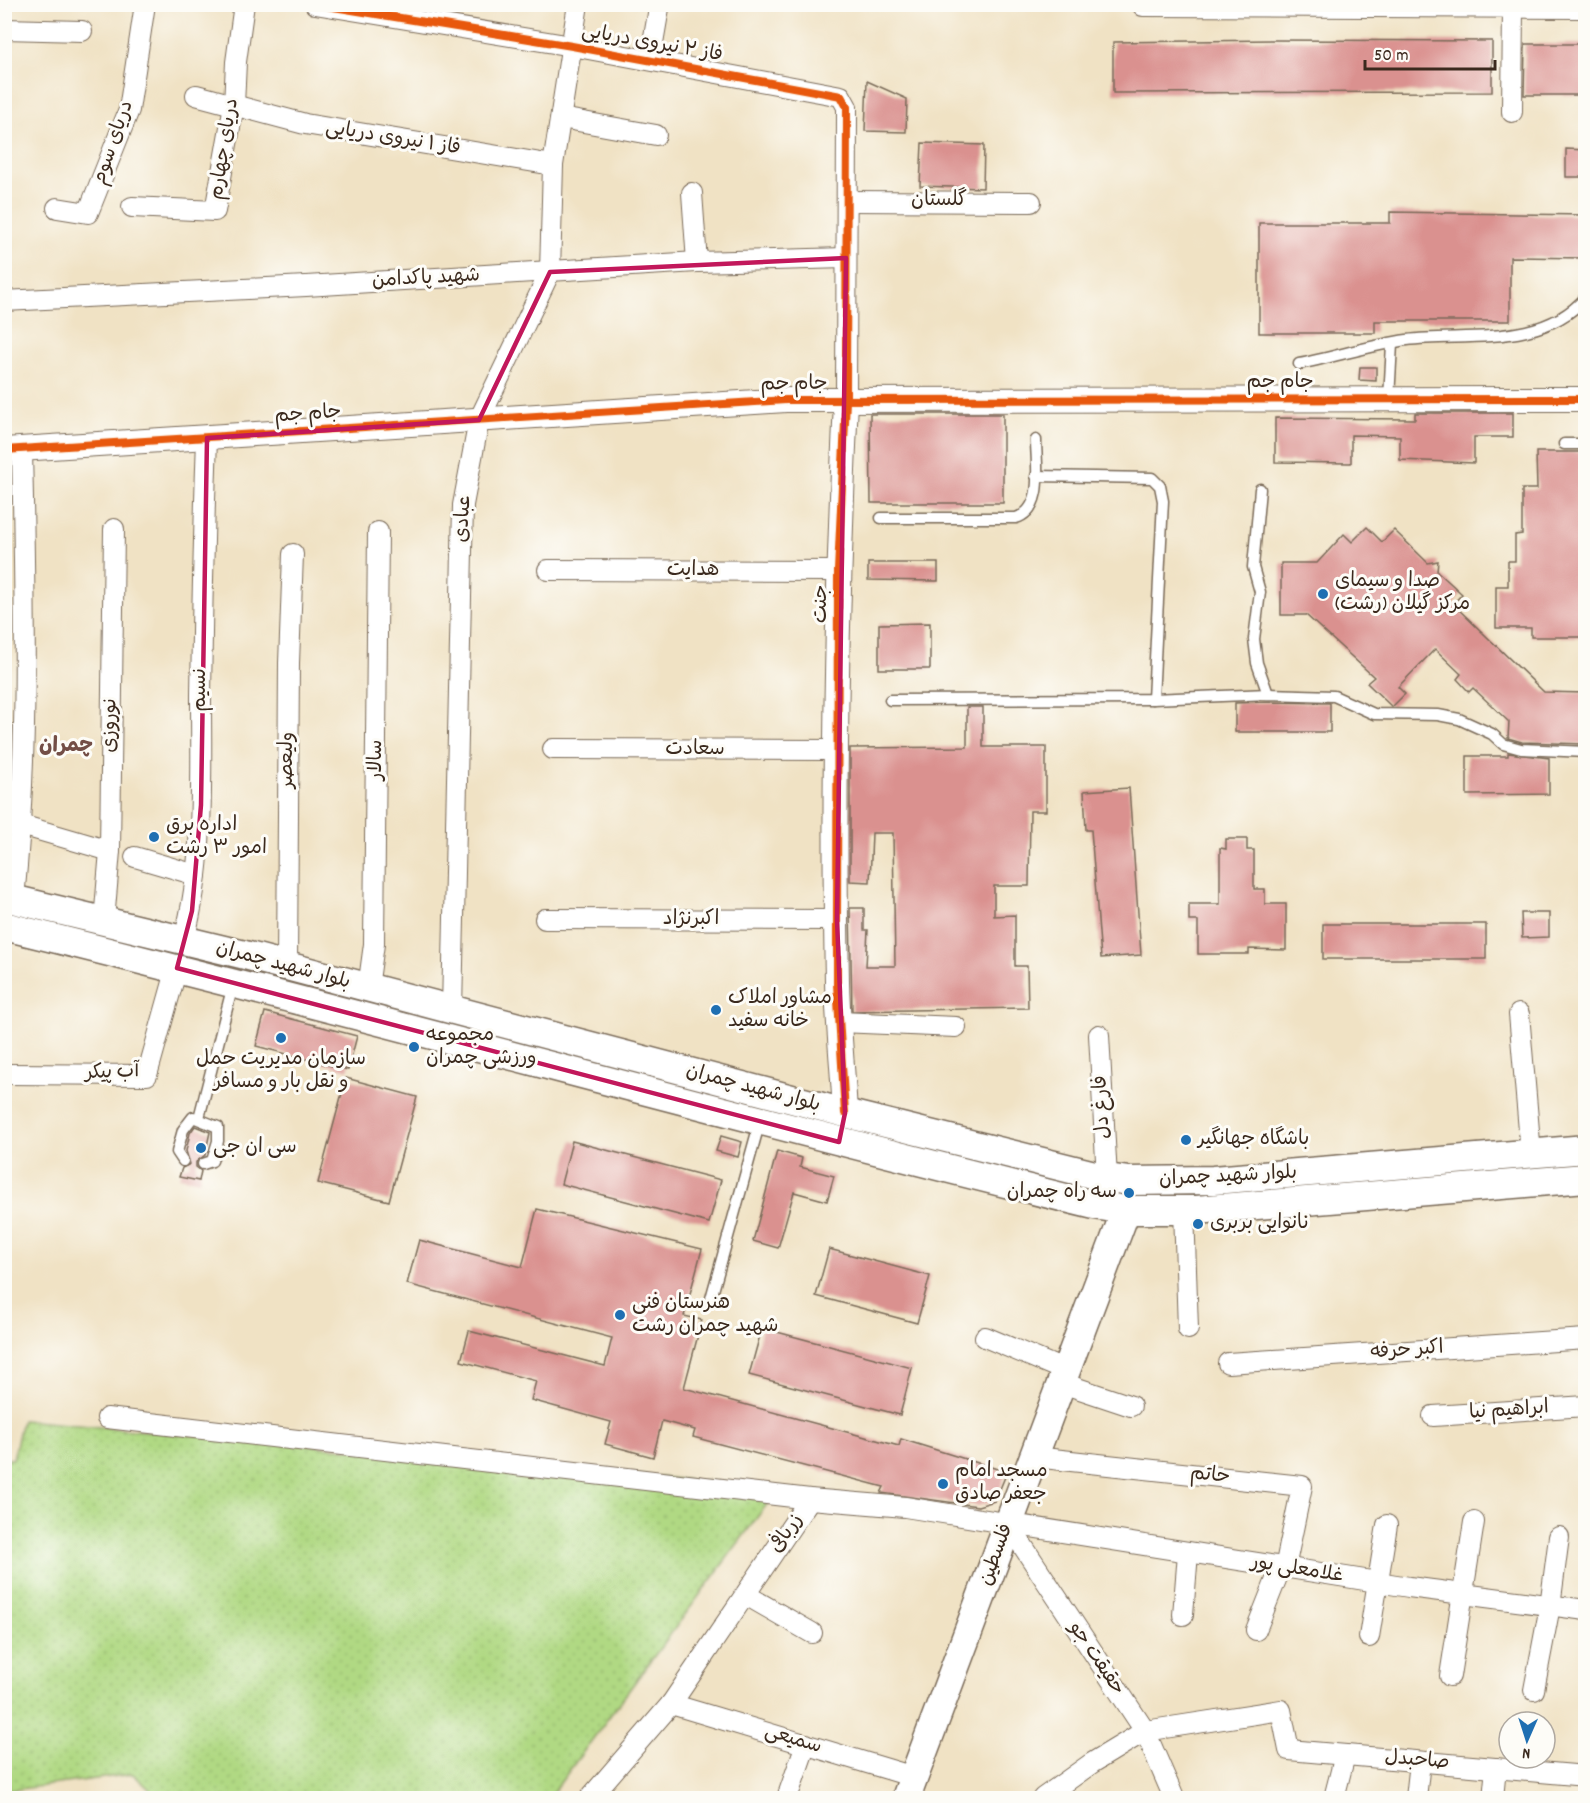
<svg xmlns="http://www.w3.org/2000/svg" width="1590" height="1803" viewBox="0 0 1590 1803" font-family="Dekko,'Playpen Sans Arabic',sans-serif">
<defs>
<pattern id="grass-dots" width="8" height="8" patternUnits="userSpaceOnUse" patternTransform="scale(1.5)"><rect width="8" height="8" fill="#b0d983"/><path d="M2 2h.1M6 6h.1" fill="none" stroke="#98ba71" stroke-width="1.8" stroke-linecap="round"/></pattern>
</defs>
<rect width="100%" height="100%" fill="#fdfcf7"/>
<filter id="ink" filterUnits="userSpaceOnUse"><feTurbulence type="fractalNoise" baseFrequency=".0167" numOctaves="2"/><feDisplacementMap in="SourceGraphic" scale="12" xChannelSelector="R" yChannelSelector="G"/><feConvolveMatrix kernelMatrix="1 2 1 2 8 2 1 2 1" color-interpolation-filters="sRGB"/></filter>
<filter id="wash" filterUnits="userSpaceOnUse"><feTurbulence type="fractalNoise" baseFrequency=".008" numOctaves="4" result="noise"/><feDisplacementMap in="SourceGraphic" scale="24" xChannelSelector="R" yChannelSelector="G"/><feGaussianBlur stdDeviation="1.35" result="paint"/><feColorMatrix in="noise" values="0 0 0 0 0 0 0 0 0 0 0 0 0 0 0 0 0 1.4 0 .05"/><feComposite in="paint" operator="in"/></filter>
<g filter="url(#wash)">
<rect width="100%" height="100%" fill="#f0e2c4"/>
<path fill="url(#grass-dots)" stroke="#768250" stroke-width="1.5" d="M22,1420L779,1488L549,1798H159L133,1774L5,1791L4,1459H13Z"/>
<g id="blocks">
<g fill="#da918f">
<path d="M1272,40L1492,41V92L1113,93V42Z"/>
<path d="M1525,44H1586V95H1524Z"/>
<path d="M867,81L907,99L906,132L865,131Z"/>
<path d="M922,143L984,145L983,188L920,186Z"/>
<path d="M1566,149L1586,150V177H1566Z"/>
<path d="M1390,212L1586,215L1585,258L1510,257V321H1375V333H1259V223H1390Z"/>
<path d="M1360,367H1376V381L1359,380Z"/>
<path d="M1415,413H1513V437H1474V463L1400,460V436L1351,435V463L1275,462V418L1415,419Z"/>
<path d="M870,414H1003V503H871Z"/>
<path d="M1536,452H1586V637H1531V628H1496V586H1508V561H1515V535L1522,534V489H1537Z"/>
<path d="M1367,527L1382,542L1394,530L1428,563L1438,561L1437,571L1462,594L1453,604L1544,692L1586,693L1585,744L1522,742L1508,738L1509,722L1473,688L1469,692L1457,679L1461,674L1435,649L1398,687L1405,694L1392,707L1367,683L1374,677L1306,615H1281V563H1317L1344,534L1352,542Z"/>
<path d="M868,563H938V581L868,580Z"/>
<path d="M930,623V669H879V624Z"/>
<path d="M1268,702L1330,703V732H1235V703Z"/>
<path d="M967,707H983V747H1046V811H1030L1029,886H994V916L1015,915V966H1027L1028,1008L852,1011L850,908H864V930H868L866,966H895L893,833H872L870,882L850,881V748L967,747Z"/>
<path d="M1508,753L1549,758V794L1467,795V756H1508Z"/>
<path d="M1129,788L1141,955L1101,958L1091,830H1086L1084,791Z"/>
<path d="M1226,839H1247V850H1254V889H1265V904H1286V950L1249,949V954H1198V921H1189V904H1220V848L1226,849Z"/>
<path d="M1521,913H1549V937L1522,938Z"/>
<rect x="1323" y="924" width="163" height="35"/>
<path d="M265,1012L357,1036L348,1070L256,1046Z"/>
<path d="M346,1078L417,1097L389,1201L318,1183Z"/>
<path d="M195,1126L210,1132L205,1155L196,1162V1167L201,1171L199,1181L179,1177L182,1168L190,1164L186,1151L190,1133Z"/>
<path d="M721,1136L742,1142L738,1157L716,1151Z"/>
<path d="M572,1141L721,1180L709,1223L561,1184Z"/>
<path d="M777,1151L802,1158L800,1167L834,1176L827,1201L794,1192L778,1248L753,1241Z"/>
<path d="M537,1209L702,1249L684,1316L702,1320L684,1388L899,1446L901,1439L1007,1472L995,1501L978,1506L881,1493L884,1487L693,1437L695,1430L662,1421L653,1457L605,1444L611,1422L531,1400L536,1381L461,1361L469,1331L605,1366L612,1338L407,1284L419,1240L522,1267Z"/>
<path d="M829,1249L930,1276L917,1323L816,1296Z"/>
<path d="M762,1328L912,1368L900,1415L749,1375Z"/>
</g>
</g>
</g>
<g filter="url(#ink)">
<use href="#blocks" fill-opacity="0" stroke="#7a6a58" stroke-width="1.5"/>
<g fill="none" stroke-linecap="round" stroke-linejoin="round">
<g stroke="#7a6a58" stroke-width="13">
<g id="service">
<path d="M1299,364C1335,357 1371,345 1407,340C1466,333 1542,348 1586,297"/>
<path d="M1389,399L1392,344"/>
<path d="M1564,444H1586"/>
<path d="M1036,476L1152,478L1160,486L1163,501L1153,699"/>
<path d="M1260,489L1253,567L1260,592L1254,639L1257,663L1268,694"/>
<path d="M881,518H1016C1045,509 1036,465 1036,440"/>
<path d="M890,700L1153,699L1268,694L1334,696L1374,714L1438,715L1459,719L1492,734L1503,744L1521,749L1586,752"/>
<path d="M199,1118L233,985"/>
<path d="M183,1161L177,1152L183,1130L193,1117L218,1127V1141L212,1161L203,1164"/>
<path d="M710,1302L760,1121"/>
</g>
</g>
<g stroke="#7a6a58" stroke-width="22">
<g id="minor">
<path d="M315,4L572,46L841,96L847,107L846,401"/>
<path d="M1143,6L1586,8"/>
<path d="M4,29L82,31"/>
<path d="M650,60L659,8"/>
<path d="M196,95L305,124L553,165"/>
<path d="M1512,112L1513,4"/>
<path d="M561,118L656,135"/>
<path d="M692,193L697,262"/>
<path d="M847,201L1031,202"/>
<path d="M132,207L215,211L234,105L236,62L244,4"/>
<path d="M57,208L88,213L129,110L145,4"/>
<path d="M4,301L306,286L697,262L846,258"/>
<path d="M548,570L838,571"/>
<path d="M553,749L838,750"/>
<path d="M4,824L21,825L110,851"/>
<path d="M135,857L196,875"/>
<path d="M14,899C29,749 25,599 22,449"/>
<path d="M545,919L837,920"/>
<path d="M104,921L110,851L114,529"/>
<path d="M184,940C205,861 201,776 201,695C202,609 204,524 207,438"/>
<path d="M287,967L289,663L293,554"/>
<path d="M368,988L374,944L378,532"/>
<path d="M452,1010L463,505L479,420L550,272L553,165L578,4"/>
<path d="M1519,1014L1531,1154"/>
<path d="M840,1022L956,1027"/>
<path d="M1099,1035L1107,1178"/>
<path d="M4,1074L147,1075L177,968"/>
<path d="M1184,1210L1188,1329"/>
<path d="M985,1337L1066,1371"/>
<path d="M1228,1363L1586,1339"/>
<path d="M1062,1383L1131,1406"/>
<path d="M1433,1416L1586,1406"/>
<path d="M107,1418L810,1499L905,1507L1409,1587L1586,1610"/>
<path d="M1034,1457L1302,1486L1285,1568"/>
<path d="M1009,1525L1145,1731L1174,1798"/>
<path d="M746,1595L812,1633"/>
<path d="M1183,1615L1188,1553"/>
<path d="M1256,1630L1281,1567"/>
<path d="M1369,1637L1387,1525"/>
<path d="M1450,1676L1474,1522"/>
<path d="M1534,1690L1550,1606L1559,1537"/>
<path d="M671,1704L914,1777"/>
<path d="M590,1798L671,1704L810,1499"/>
<path d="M787,1798L806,1744"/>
<path d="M1043,1798L1092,1763L1145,1731L1281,1710L1289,1750L1586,1776"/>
<path d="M1334,1798L1345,1755"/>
<path d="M1416,1798L1420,1762"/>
<path d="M1493,1798L1496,1768"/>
</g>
</g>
<g stroke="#7a6a58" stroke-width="26">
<g id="tertiary">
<path d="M4,450L786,400L1586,399"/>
<path d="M845,1113C843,1070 838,1026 837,982C833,788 837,594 846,401"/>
</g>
</g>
<g stroke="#7a6a58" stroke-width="31">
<g id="secondary">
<path d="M4,897L241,954L845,1113L1107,1178L1129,1181L1213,1180L1586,1149"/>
<path d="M4,926C369,1015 730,1116 1094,1205L1126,1210H1196L1586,1178"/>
<path d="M906,1798L1126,1210"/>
</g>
</g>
<use href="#service" stroke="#fff" stroke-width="10"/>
<use href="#minor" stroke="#fff" stroke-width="20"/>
<use href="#tertiary" stroke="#fff" stroke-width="24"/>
<use href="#secondary" stroke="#fff" stroke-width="28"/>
<g stroke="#fdfcf7" stroke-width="11">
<g id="cycleway">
<path d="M315,4L572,46L841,96L847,107L846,401L838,571L837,920V984L845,1113"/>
<path d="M4,450L786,400L1586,399"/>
</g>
</g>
<use href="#cycleway" stroke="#e8590c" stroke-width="8"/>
</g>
</g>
<path fill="none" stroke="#c2185b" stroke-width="4.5" stroke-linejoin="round" d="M846,258L837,920L845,1113L839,1142L177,968L192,911L201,805L207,438L479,420L550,272Z"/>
<g fill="#1f6fb2" stroke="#fdfcf7" stroke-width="2">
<circle cx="1323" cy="594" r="6"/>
<circle cx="154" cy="837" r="6"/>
<circle cx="716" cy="1010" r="6"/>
<circle cx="281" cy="1038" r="6"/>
<circle cx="414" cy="1047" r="6"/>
<circle cx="1186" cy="1140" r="6"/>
<circle cx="201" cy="1148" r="6"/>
<circle cx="1129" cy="1193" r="6"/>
<circle cx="1198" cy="1224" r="6"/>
<circle cx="620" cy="1315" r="6"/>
<circle cx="943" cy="1484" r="6"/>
</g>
<g text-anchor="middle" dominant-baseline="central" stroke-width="6" stroke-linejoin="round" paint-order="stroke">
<g font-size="20" fill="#3b2a1e" stroke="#fdfcf7">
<text transform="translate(652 44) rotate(10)">فاز ۲ نیروی دریایی</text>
<text transform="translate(393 139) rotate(9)">فاز ۱ نیروی دریایی</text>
<text transform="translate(114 143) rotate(-71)">دریای سوم</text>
<text transform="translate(225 149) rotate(-81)">دریای چهارم</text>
<text x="939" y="201">گلستان</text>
<text transform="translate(426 279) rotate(-3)">شهید پاکدامن</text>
<text x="1280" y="383">جام جم</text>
<text transform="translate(794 385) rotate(-1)">جام جم</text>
<text transform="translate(308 415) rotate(-4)">جام جم</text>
<text transform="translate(464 519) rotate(-86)">عبادی</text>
<text x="693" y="571">هدایت</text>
<text transform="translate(822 604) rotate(-90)">جنت</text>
<text transform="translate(201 690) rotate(-90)">نسیم</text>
<text transform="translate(111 725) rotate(-89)">نوروزی</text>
<text x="695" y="750">سعادت</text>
<text transform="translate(288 760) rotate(-90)">ولیعصر</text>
<text transform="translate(377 760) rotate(-89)">سالار</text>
<text x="691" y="920">اکبرنژاد</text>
<text transform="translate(283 966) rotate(15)">بلوار شهید چمران</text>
<text transform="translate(112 1073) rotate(-2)">آب پیکر</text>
<text transform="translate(753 1089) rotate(15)">بلوار شهید چمران</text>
<text transform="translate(1103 1107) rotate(-93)">فارغ دل</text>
<text transform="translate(1228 1177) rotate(-3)">بلوار شهید چمران</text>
<text transform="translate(1407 1351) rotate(-4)">اکبر حرفه</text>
<text transform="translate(1509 1411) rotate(-4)">ابراهیم نیا</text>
<text transform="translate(1210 1476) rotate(6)">حاتم</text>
<text transform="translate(787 1534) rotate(-56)">زربافی</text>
<text transform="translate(997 1555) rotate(-70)">فلسطین</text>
<text transform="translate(1297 1570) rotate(9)">غلامعلی پور</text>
<text transform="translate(1096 1659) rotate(56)">حقیقت جو</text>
<text transform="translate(793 1740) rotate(17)">سمیعی</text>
<text transform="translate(1417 1761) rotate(5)">صاحبدل</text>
</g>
<g font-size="20" fill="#3b2a1e" stroke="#fdfcf7" text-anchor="start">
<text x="1335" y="582">صدا و سیمای<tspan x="1335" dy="23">مرکز گیلان (رشت)</tspan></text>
<text x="166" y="826">اداره برق<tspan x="166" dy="23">امور ۳ رشت</tspan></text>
<text x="728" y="999">مشاور املاک<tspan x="728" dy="23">خانه سفید</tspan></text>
<text x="426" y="1036">مجموعه<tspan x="426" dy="23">ورزشی چمران</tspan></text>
<text x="281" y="1060" text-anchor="middle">سازمان مدیریت حمل<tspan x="281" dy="23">و نقل بار و مسافر</tspan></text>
<text x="1198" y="1140">باشگاه جهانگیر</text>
<text x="213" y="1148">سی ان جی</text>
<text x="1117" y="1193" text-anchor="end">سه راه چمران</text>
<text x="1210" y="1224">نانوایی بربری</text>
<text x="632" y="1304">هنرستان فنی<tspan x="632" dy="23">شهید چمران رشت</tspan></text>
<text x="955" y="1472">مسجد امام<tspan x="955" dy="23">جعفر صادق</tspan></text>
</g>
<g font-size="21" font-weight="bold" fill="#734e46" stroke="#fdfcf7">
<text x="66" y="747">چمران</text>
</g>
</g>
<rect width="1590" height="1803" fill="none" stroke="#fdfcf7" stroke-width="24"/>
<g transform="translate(1527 1740) rotate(183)"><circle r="28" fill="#fdfcf7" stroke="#afa8a0" stroke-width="1.5"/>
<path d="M0-4.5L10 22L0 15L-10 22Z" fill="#1f6fb2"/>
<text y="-9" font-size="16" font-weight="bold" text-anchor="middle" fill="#3b2a1e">N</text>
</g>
<path d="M1365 60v9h130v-9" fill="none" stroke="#3b2a1e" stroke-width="3"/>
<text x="1374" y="60" font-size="18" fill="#3b2a1e" stroke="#fdfcf7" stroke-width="4.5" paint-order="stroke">50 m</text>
</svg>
